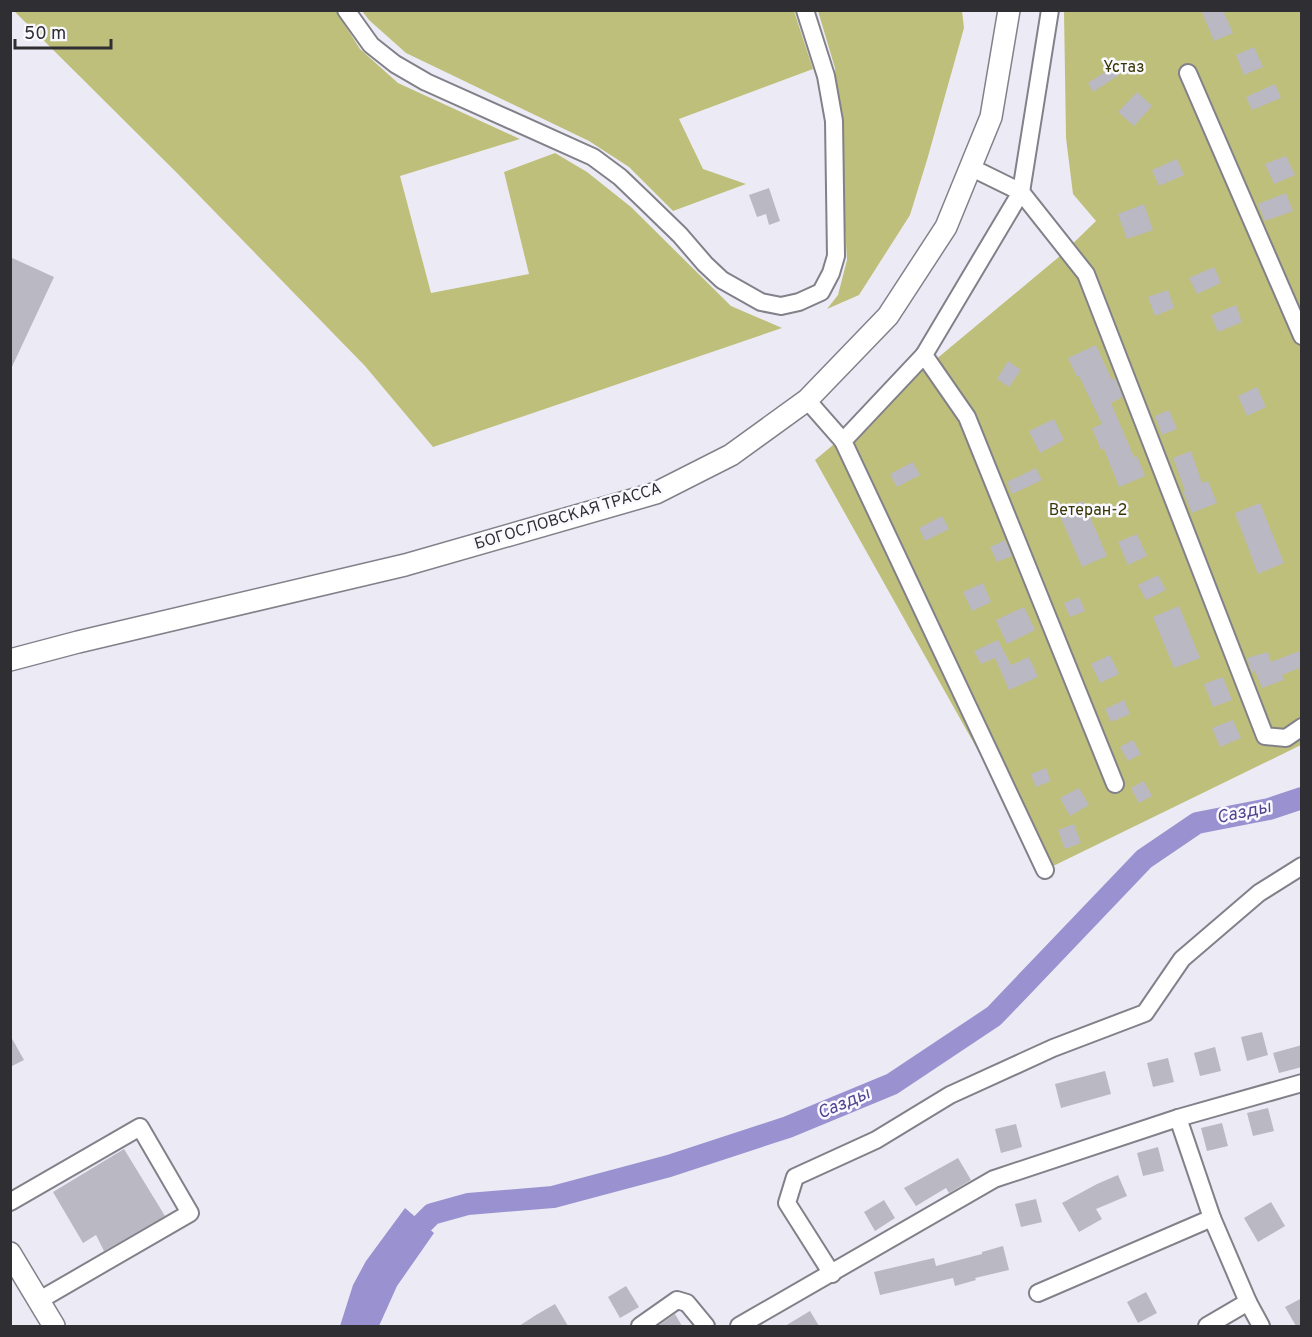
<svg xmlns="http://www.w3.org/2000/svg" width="1312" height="1337" viewBox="0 0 1312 1337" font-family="Overpass,sans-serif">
<rect width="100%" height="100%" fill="#ecebf5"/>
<g fill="#bebf7a">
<path d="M14,11H336L360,49L398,83L520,139L400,176L431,293L529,274L504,172L555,153L587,172L631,207L731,306L782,328L433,447L365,366L177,173Z"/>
<path d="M362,11H794L813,69L679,119L703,169L746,184L673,211L629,167L589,141L406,53L369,20Z"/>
<path d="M818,11H962L964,28L927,160L910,215L859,295L827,309L838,295L847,260L835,68Z"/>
<path d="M1064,11H1301V745L1045,870L815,460L1060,256L1096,221L1073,194L1066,138Z"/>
</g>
<path fill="#9a92d0" d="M405,1208L434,1233L397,1286L379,1326H340L353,1285L366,1261Z"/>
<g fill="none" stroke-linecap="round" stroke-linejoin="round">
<path stroke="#9a92d0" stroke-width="22" d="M401,1245L432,1214L468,1204L553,1197L669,1166L788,1127L892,1084L994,1016L1144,859L1197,823L1269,809L1302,798"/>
</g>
<g fill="#bab9c3">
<path d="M1201,10H1223L1233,33L1214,41Z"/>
<path d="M1254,47L1263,67L1244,75L1236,55Z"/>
<path d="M1113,67L1119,75L1093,92L1088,83Z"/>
<path d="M1275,84L1281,98L1252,110L1246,97Z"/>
<path d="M1137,92L1152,106L1134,126L1118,112Z"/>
<path d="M1286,156L1295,175L1274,184L1265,164Z"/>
<path d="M1177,159L1184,175L1159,186L1152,170Z"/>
<path d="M769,188L780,221L769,225L766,214L757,217L749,195Z"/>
<path d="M1286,193L1293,211L1265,221L1258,204Z"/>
<path d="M1144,204L1153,230L1127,239L1118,214Z"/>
<path d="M10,257L54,277L10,371Z"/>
<path d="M1214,267L1221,283L1197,294L1189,278Z"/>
<path d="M1168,290L1174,308L1155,316L1148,297Z"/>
<path d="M1236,305L1242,322L1218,332L1211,315Z"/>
<path d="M1096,345L1112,380L1115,378L1123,397L1111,403L1134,457L1137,456L1145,476L1119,487L1104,449L1101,450L1092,428L1102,424L1079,376L1077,377L1068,358Z"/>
<path d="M1008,361L1021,370L1009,387L997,379Z"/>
<path d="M1257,387L1266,407L1247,416L1238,396Z"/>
<path d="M1169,410L1177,429L1162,435L1155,416Z"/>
<path d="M1054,419L1064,440L1040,453L1029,431Z"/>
<path d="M1191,451L1202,483L1208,481L1217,503L1192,513L1183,491H1185L1173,458Z"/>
<path d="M913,462L920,475L897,487L890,474Z"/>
<path d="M1036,468L1042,480L1012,494L1007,482Z"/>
<path d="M1083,501L1107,556L1082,567L1058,511Z"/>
<path d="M1260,503L1284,563L1258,574L1235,513Z"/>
<path d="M942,516L949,529L925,541L919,528Z"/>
<path d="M1137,534L1147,556L1128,565L1118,542Z"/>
<path d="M1005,540L1012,556L997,562L990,547Z"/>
<path d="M1158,575L1166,590L1146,600L1138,585Z"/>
<path d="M983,583L991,602L972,611L963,592Z"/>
<path d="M1079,597L1085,611L1070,617L1064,603Z"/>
<path d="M1179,606L1200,658L1174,668L1153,617Z"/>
<path d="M1024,607L1035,630L1007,644L996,620Z"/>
<path d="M998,640L1011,665L1029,657L1038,677L1009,690L995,658L981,664L974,651Z"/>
<path d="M1302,650V667L1282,675L1284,680L1262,688L1255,671L1252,673L1247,658L1268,652L1271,662Z"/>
<path d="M1110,655L1119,674L1100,683L1091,664Z"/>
<path d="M1223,677L1232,700L1213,707L1204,684Z"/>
<path d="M1124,700L1130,714L1111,722L1105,709Z"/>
<path d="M1233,720L1241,738L1220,747L1212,728Z"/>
<path d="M1133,740L1141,754L1128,761L1120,747Z"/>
<path d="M1046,768L1051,781L1036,787L1031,774Z"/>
<path d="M1144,781L1152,796L1139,803L1131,788Z"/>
<path d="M1079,788L1089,805L1070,816L1060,798Z"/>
<path d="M1074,824L1081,843L1065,849L1058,830Z"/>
<path d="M1262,1032L1268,1055L1247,1061L1241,1037Z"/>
<path d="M10,1035L24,1060L10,1067Z"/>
<path d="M1302,1045V1067L1279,1073L1273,1053Z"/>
<path d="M1215,1047L1221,1071L1200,1076L1194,1053Z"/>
<path d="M1168,1058L1174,1082L1153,1087L1147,1063Z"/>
<path d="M1105,1071L1111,1094L1061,1108L1055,1084Z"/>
<path d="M1268,1108L1274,1131L1253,1136L1247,1113Z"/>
<path d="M1222,1123L1228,1146L1207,1151L1201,1128Z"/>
<path d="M1016,1124L1022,1147L1001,1153L995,1129Z"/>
<path d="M1158,1147L1164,1171L1143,1176L1137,1153Z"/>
<path d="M124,1149L165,1216L104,1251L96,1235L83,1243L53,1192Z"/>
<path d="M958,1158L971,1180L949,1193L946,1188L916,1206L904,1188Z"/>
<path d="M1118,1175L1127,1196L1096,1209L1102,1219L1079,1232L1062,1203L1097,1184Z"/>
<path d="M1036,1199L1042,1222L1021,1227L1015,1204Z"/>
<path d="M884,1200L895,1218L875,1231L864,1212Z"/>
<path d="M1271,1202L1285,1226L1258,1242L1244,1218Z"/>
<path d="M1003,1246L1009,1270L975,1278L976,1280L955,1286L953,1278L880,1295L874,1272L934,1258L936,1266L982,1254V1252Z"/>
<path d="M626,1286L639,1307L620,1318L608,1297Z"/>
<path d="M1146,1292L1157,1313L1138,1323L1127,1302Z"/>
<path d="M1302,1298V1326H1296L1285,1307Z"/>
<path d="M555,1304L568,1326H519L536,1315Z"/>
<path d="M810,1311L819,1326H785Z"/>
<path d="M675,1314L682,1326H658Z"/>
</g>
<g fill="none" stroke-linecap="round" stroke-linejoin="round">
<g stroke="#82818a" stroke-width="20">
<g id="minor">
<path d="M346,10L371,45L395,64L426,82L593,157L620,177L645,201L680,235L705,264L722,280L761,302L781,306L799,302L821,292L831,273L836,256L834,121L826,76L805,10"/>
<path d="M1050,10L1021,192L924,355L967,417L1115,784"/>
<path d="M1188,73L1302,336"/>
<path d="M970,167L1021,192L1086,274L1265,736L1286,738L1302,727"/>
<path d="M924,355L843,441L1045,870"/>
<path d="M807,400L843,441"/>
<path d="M1178,1118L1212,1218L1248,1302L1207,1326"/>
<path d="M10,1202L140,1127L190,1213L38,1301"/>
<path d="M832,1274L787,1203L795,1177L876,1140L950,1095L1053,1048L1145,1013L1182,959L1259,893L1302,866"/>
<path d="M1038,1293L1212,1218"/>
<path d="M1248,1302L1261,1326"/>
<path d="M640,1326L677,1300L687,1303L706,1326"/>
<path d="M739,1326L994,1179L1178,1118L1302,1083"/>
</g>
</g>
<g stroke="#82818a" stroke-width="24">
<g id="major">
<path d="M10,660L78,642L405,565L656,493L731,455L807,400L888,316L946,227L991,117L1009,10"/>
<path d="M10,1253L54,1326"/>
</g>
</g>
<use href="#minor" stroke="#fff" stroke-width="16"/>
<use href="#major" stroke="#fff" stroke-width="21"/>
</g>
<g text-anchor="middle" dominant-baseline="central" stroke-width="5" stroke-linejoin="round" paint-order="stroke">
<g font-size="16" fill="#373600" stroke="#f9f9ff">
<text x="1124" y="68">Ұстаз</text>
<text x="1088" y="511">Ветеран-2</text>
</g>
<g font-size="16" fill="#2f2f33" stroke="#f9f9ff">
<text transform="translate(568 517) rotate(-17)">БОГОСЛОВСКАЯ ТРАССА</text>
</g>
<g font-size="18" font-style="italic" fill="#52448f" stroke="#f9f9ff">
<text transform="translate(1244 813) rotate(-12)">Сазды</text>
<text transform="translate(844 1104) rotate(-23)">Сазды</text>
</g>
</g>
<rect width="1312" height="1337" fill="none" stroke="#2f2f33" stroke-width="24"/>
<path d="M15 39v9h96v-9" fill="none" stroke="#2f2f33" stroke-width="3"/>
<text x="24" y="39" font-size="18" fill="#2f2f33" stroke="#f9f9ff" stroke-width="4.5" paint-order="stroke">50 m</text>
</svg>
